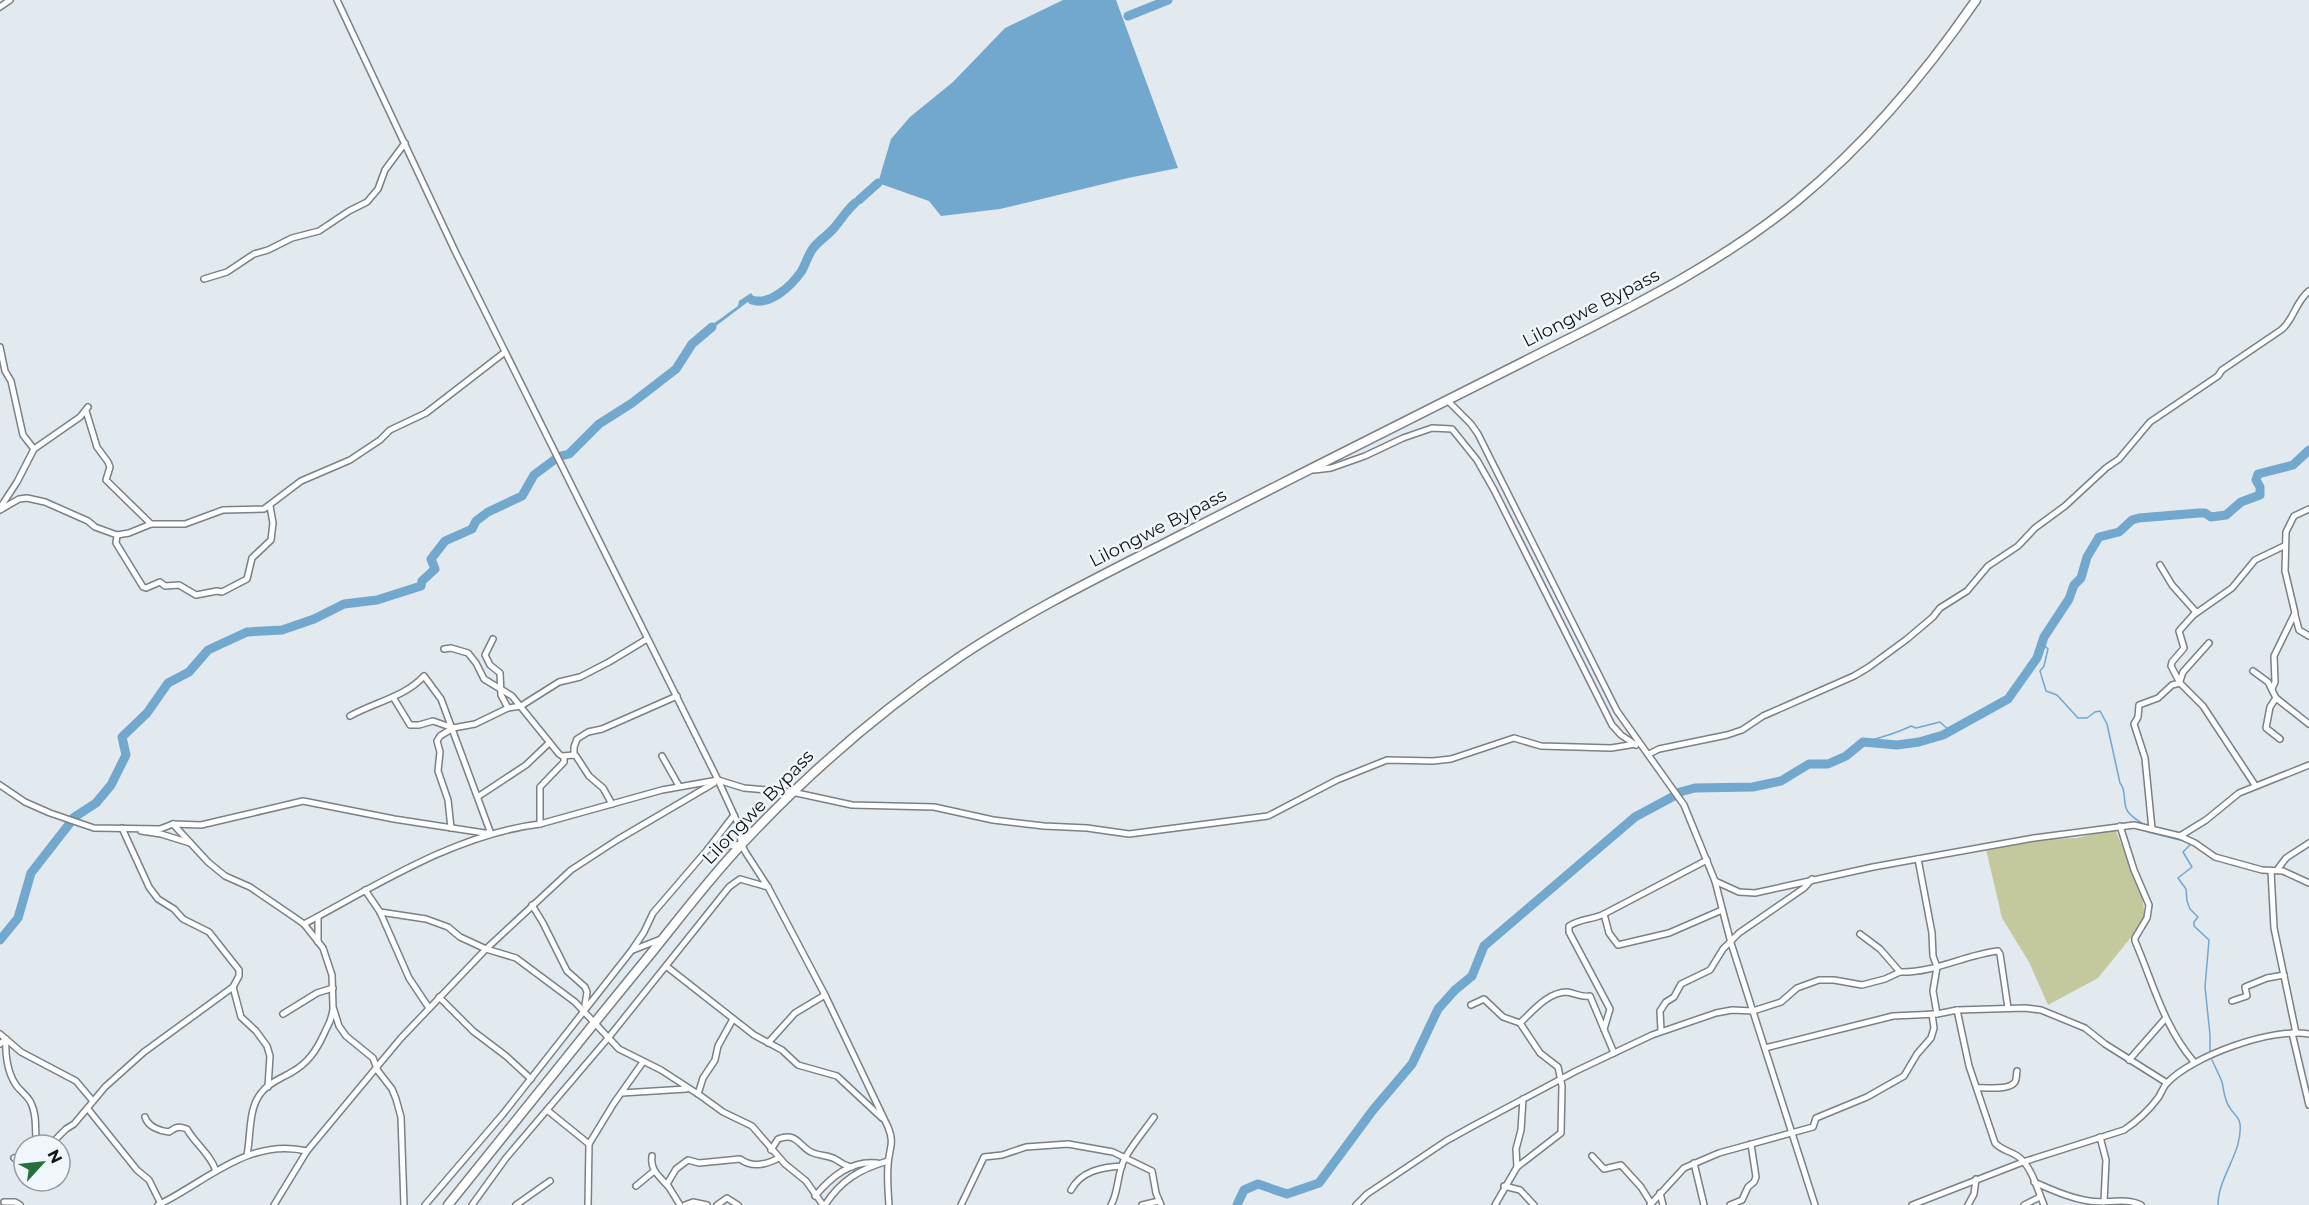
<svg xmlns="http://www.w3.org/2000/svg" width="2309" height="1205" viewBox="0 0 2309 1205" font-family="Montserrat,sans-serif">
<rect width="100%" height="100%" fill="#e2e9ef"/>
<path fill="#c4c89d" d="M2115,829L2142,893L2145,920L2098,978L2048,1005L2029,962L2002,918L1986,849L2043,839L2077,838Z"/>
<g fill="#72a8ce">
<path d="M1063,0H1116L1178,168L1128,178L1000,209L941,216L929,201L878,183L891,139L910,117L953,82L1005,28Z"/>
<path d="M751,293L756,300L766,299L757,303L749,301L704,335L702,332L705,329C717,322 726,314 738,306L739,301Z"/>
</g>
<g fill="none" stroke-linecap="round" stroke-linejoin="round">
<g stroke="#72a8ce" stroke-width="1.5">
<path d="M2042,643L2048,649L2044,666L2040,671L2046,691L2057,695L2078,718H2087L2095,712L2100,711L2107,724L2120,783C2128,792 2121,805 2129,813C2133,818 2140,822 2145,825"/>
<path d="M1866,742C1881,737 1898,733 1911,726L1916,728L1940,722L1950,731"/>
<path d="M2147,829L2148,832L2184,841"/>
<path d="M2188,842L2190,845L2183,852L2192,867L2178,878L2186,889L2187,901L2190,909L2198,917L2194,922V926L2209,940L2205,987L2210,1035V1052"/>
<path d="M2212,1060C2215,1067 2219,1074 2222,1082C2224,1090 2224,1100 2230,1108C2233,1114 2239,1116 2240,1124C2243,1152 2218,1177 2218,1205"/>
</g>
<g stroke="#72a8ce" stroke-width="9">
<path d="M1128,16L1168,0"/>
<path d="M859,200L878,183"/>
<path d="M752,300C770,306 791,286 801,272C806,264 808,254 814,247C820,240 828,235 834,228C841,220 846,211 855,203"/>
<path d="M561,456L569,454L599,424L632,403L676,369L692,344L712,327"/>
<path d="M1680,792L1695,788L1753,787L1781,781L1809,764H1828L1846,756L1863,742L1897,745L1919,742L1943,735L2008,699L2037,658L2044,637L2069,599L2074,585L2081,578L2087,557L2099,537L2119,532L2132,520L2139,518L2199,513H2205L2211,517L2226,515L2241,502L2260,495V487L2256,480L2258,474L2293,465L2309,450"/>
<path d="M73,818L96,803L111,785L126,755L122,737L147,713L168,683L189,672L208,650L247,632L282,630L314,619L344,604L377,600L421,586L422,581L435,569L431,559L445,541L472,529L476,521L488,512L522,496L534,475L554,460"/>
<path d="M0,940L18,918L31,873L70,823"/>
<path d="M1237,1205L1244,1190L1258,1184L1287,1194L1319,1183L1373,1110L1412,1064L1438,1009L1455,990L1472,976L1484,946L1635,817L1674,796"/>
</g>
<g stroke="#7a8085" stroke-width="8">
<g id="street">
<path d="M337,0L455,251L718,780L740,828L741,844L746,853L768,887L825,995L888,1127C895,1144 889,1148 888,1165C887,1178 888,1192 889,1205"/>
<path d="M0,7L10,0"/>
<path d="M204,279L227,272L254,254L268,250L292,238L319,231L349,211L367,202L378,189L385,170L405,143"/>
<path d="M0,347L5,371L11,381L23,435L34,449L17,482L0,508"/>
<path d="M1447,400L1471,424L1478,434L1617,711L1684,805L1715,881L1731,943L1815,1205"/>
<path d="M86,411L97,447L108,462L110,467L106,480L151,524"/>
<path d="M34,449L80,417L88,407"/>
<path d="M1314,470L1331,468L1365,456L1403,438L1432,428L1452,429L1477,460L1494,490L1612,725L1621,735L1636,745"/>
<path d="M0,510L19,499L27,498L45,502L88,521L95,527L117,535L129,533L151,524H185L223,510L264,509L301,481L350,460L380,440L390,430L426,413L505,352"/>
<path d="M117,535L116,543L143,587L146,588L160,582L165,586L179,585L196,595L217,591L222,592L247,579L252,558L271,540L273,523L270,506"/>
<path d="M2160,565L2172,585L2196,612L2179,631L2184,648L2172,662L2171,666L2180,683L2203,706L2255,785"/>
<path d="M2195,614L2232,588L2255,560L2284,546"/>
<path d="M2295,615L2299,630L2309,636"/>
<path d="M493,639L485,655L490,665L500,673L501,695L508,708"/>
<path d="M444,649L451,648L468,653L476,663L484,679L512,696L559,754L562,756L574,755L576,756L589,776L603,788L612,804"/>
<path d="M2253,671L2268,682L2276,698L2309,724"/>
<path d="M2180,681L2183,672L2209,643"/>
<path d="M2272,689L2275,682L2274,656L2295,613L2285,571L2286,532L2294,516L2309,509"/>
<path d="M393,697L410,725H419L433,721L453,728L475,724L508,708L521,706L559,682L580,677L609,662L647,639"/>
<path d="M2276,698L2270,707L2266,728L2280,739"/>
<path d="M1649,754L1659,749L1727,735L1742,730L1763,716L1854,676L1869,667L1907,639L1933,617L1940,608L1967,591L1988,566L2018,546L2035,528L2065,506L2106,468L2119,459L2150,422L2218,376L2222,370L2281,330C2294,320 2295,302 2309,291"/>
<path d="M574,755V747L577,739L588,732L602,729L677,696"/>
<path d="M662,756L679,786"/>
<path d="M0,785L25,802L50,813L94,828L160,829L173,824L201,825L303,801L394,819L491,834L441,699L424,676C405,697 375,702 350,716"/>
<path d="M479,796L526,765L549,743"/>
<path d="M173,824L208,862L225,876L250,887L294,917L304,924L323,948L332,975L333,1007L339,1026L346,1036L373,1058L378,1071L392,1089L396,1099L401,1117L404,1205"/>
<path d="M540,824V787L564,762V757"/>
<path d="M2120,826L2134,870L2149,905L2147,918L2135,938V941C2154,985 2163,1025 2194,1062"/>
<path d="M451,828L448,800L438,771L440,752L437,741L440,736L453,728"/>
<path d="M2152,829L2145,758L2134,724L2138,717L2139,705L2158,698L2172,685L2180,683"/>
<path d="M141,831L161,834L190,843"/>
<path d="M2180,836L2206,820L2239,793L2309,765"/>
<path d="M708,849L741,844"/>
<path d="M1918,859L1932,933L1933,956L1937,967L1933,991L1937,1014"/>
<path d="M2277,870L2286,858L2309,843"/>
<path d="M2271,871L2274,928L2296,1033"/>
<path d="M1715,881L1739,892L1755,893L1873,867L2034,838L2134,825L2180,836L2195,843L2215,857L2262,870L2283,871L2309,883"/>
<path d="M365,890L380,912L409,978L429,1008"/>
<path d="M532,905L543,923L567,971L585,987L587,992L585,1005"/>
<path d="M380,912L426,919L448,927L460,937L486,949L516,958L575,1002L619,1049L661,1070L701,1096L723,1112L752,1126L785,1164L806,1181L823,1205"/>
<path d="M1604,914L1609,933L1618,945L1669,933L1722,910"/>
<path d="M318,917V942"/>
<path d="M304,924C377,885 456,834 540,824L662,790L718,780L744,788L792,792L852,805L934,807L993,820L1044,826L1087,828L1129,834L1268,816L1337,780L1387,760L1433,761L1451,759L1514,738L1541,746L1611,748L1636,744"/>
<path d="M1860,934L1880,949L1900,972C1934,973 1964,955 1998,951L2000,954L2008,1008"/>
<path d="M633,950L661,939"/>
<path d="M666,966L754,1035L782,1050L798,1065L837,1076L882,1118"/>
<path d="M233,987L241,1017L256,1031L267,1046L270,1056L268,1087"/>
<path d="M439,997L473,1031L506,1056L531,1079"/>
<path d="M2232,1001L2247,996L2245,987L2267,978L2284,975"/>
<path d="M1471,1005L1484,999L1503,1017L1520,1023"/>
<path d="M1957,1010L1969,1066L1995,1143C2002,1151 2012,1151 2020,1158C2032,1168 2038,1191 2044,1205"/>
<path d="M283,1014L317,993L333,988"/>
<path d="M1604,1029L1610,1009L1569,932V926C1581,918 1592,920 1604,914L1707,860"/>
<path d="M1661,1031L1660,1011L1666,1002L1674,997L1681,984L1710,970L1723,949L1739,933L1804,888L1812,879"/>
<path d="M2292,1033L2309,1105"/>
<path d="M0,1034L21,1052L76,1081L92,1100"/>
<path d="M768,1043L795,1013L825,995"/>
<path d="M0,1044L6,1039C5,1053 7,1072 16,1085C20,1091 28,1096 31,1103C38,1117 34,1131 37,1145"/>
<path d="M1765,1048L1893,1016L1937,1014L1957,1010L2025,1008L2041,1010L2085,1028L2105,1044L2167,1083"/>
<path d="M2129,1060L2165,1019"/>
<path d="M1977,1088C1987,1087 2008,1091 2015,1082C2017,1079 2016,1075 2017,1071"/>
<path d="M622,1093L686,1089"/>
<path d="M698,1094L703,1078L715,1060L718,1046L733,1019"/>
<path d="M88,1109L137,1170L149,1180L161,1204"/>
<path d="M547,1110L589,1144"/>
<path d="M145,1117C148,1127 160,1131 169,1132C176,1127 178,1126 187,1129C195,1144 210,1153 216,1171"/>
<path d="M2100,1137L2106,1160L2104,1202"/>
<path d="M50,1145L66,1129L74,1124L105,1087L144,1052L233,987L239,976V970L209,932L183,919L174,909L158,899L149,887L122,828"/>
<path d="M771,1150L778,1139C797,1132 798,1145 811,1152C819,1156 828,1155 835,1159C841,1162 844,1166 852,1167"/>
<path d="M247,1155C251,1136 248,1109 261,1093C268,1083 282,1078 292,1072C308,1063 316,1051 324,1034C329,1022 331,1023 333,1009"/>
<path d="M652,1156C650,1170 659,1176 668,1186"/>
<path d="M1592,1156L1604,1169L1621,1165L1641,1187L1651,1203"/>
<path d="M14,1158L24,1166"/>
<path d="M1694,1163L1704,1205"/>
<path d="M1517,1167L1561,1133L1562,1086L1558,1067L1540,1053L1520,1023C1533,1011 1548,992 1567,992C1575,993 1582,998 1590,996L1614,1053"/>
<path d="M2034,1182C2052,1190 2070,1198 2089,1201C2105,1204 2126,1197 2141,1205"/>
<path d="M636,1186L654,1171"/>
<path d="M1504,1186L1520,1190L1534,1205"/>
<path d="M1071,1190C1081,1171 1102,1167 1122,1166"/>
<path d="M1660,1193L1663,1205"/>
<path d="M815,1196C831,1177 851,1160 877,1163"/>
<path d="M4,1202H15L20,1205"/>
<path d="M158,1205C206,1182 249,1137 307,1151"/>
<path d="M274,1205L307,1151L401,1038L486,949L571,870L617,840L714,783"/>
<path d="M425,1205L503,1114L632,950L644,932L653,913L708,849L734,815"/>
<path d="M472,1205L506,1158L609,1037L729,887L740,879L768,887"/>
<path d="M516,1205L550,1181"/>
<path d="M588,1205L589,1144L614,1103L643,1062"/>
<path d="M680,1205L667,1184L676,1169L688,1160L699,1163L740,1159C752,1168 765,1165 779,1158"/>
<path d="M685,1205L693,1202L707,1205"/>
<path d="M717,1205L727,1198L738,1205"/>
<path d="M825,1205C841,1180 860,1169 888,1161"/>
<path d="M961,1205L984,1157L1002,1155L1026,1147L1068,1144L1113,1152L1152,1171L1156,1193L1161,1205"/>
<path d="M1111,1205C1119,1191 1117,1174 1124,1160C1131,1146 1145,1130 1154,1117"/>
<path d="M1142,1205L1159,1201"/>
<path d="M1356,1205L1367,1194L1446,1141L1471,1127L1576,1071L1652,1035L1716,1013L1732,1010L1753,1011L1781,1002L1797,988L1819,980H1834L1862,985L1885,979L1900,972"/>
<path d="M1495,1205L1517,1167L1516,1149L1521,1130L1523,1099"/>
<path d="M1650,1205L1684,1168L1719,1153L1813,1127L1816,1118L1867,1097L1904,1076L1917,1054L1931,1038L1934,1028L1932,1014"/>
<path d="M1730,1205L1742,1200L1748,1187L1754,1182L1756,1177L1751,1144"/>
<path d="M1912,1205L2023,1162L2124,1130C2136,1122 2149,1110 2158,1098C2161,1094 2163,1087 2167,1083C2192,1056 2273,1027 2309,1034"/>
<path d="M1968,1205L1974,1194L1976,1179"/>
<path d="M2024,1205L2040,1197"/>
</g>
</g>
<g stroke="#7a8085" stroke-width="11">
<path id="primary" d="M448,1205C510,1128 572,1050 635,973C671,930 704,884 743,843C809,772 881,710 961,656C1030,610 1105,574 1179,536C1294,477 1409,419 1525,361C1619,313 1715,268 1798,200C1867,143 1925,74 1976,0"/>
</g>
<use href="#street" stroke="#fff" stroke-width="5"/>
<use href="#primary" stroke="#fff" stroke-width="8"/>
</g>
<g text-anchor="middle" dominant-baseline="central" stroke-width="5" stroke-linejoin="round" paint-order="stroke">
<g font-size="18" fill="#131517" stroke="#f0f6fc">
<text transform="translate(1591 308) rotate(-27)">Lilongwe Bypass</text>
<text transform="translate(1158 528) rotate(-27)">Lilongwe Bypass</text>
<text transform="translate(758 807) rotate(-46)">Lilongwe Bypass</text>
</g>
</g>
<g transform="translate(42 1163) rotate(63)"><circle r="28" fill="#f0f6fc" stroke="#989ca0" stroke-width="1.5"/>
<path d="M0-4.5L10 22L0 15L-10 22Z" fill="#26703e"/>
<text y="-9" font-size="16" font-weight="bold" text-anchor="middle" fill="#131517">N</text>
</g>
</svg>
